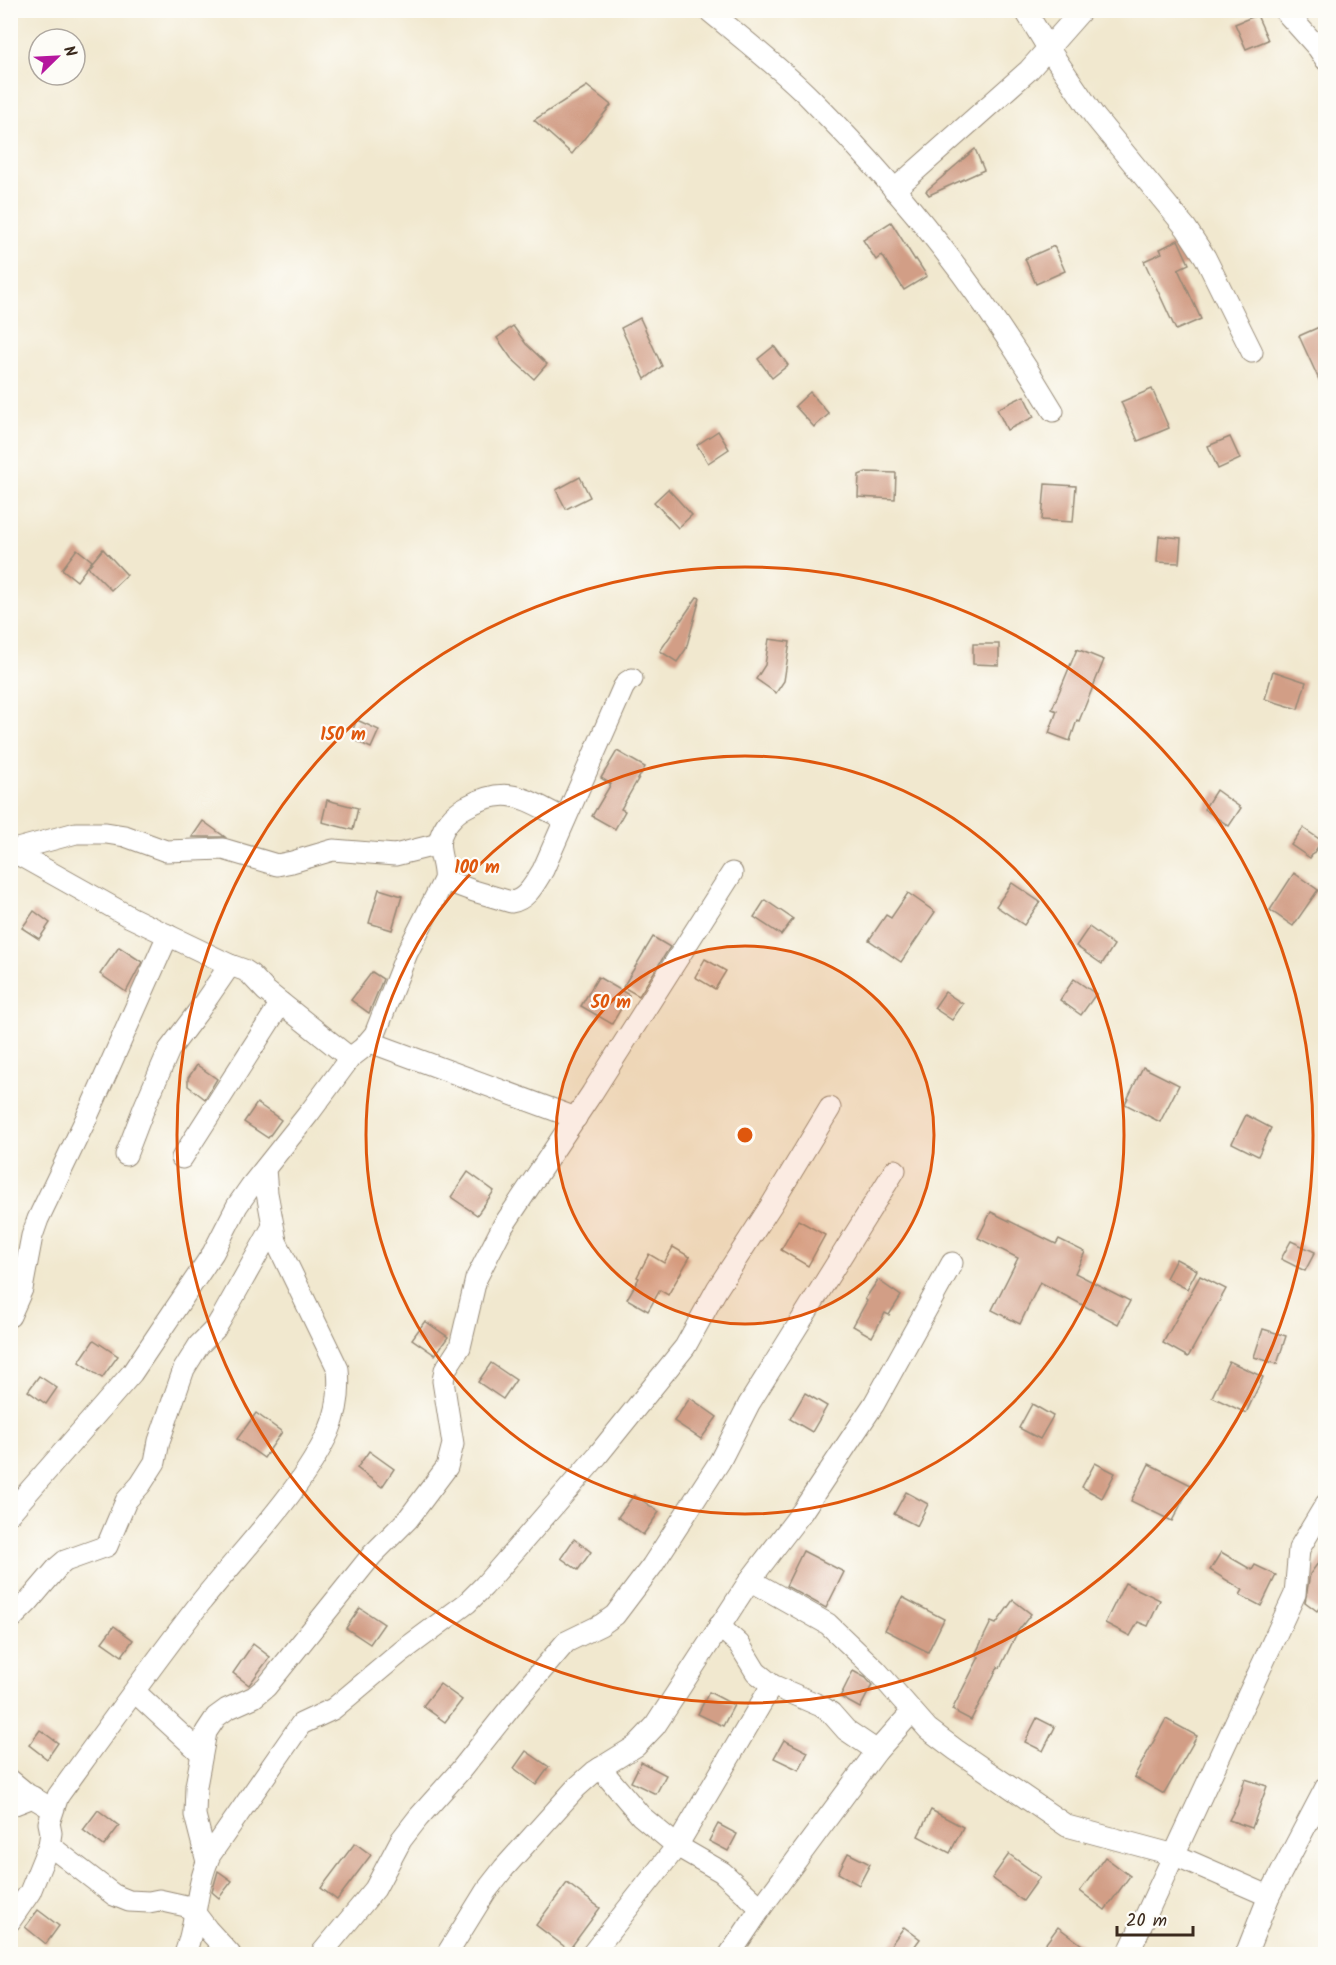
<svg xmlns="http://www.w3.org/2000/svg" width="1336" height="1965" viewBox="0 0 1336 1965" font-family="Kalam,sans-serif">
<rect width="100%" height="100%" fill="#fdfcf7"/>
<filter id="ink" filterUnits="userSpaceOnUse"><feTurbulence type="fractalNoise" baseFrequency=".0167" numOctaves="2"/><feDisplacementMap in="SourceGraphic" scale="12" xChannelSelector="R" yChannelSelector="G"/><feConvolveMatrix kernelMatrix="1 2 1 2 8 2 1 2 1" color-interpolation-filters="sRGB"/></filter>
<filter id="wash" filterUnits="userSpaceOnUse"><feTurbulence type="fractalNoise" baseFrequency=".008" numOctaves="4" result="noise"/><feDisplacementMap in="SourceGraphic" scale="24" xChannelSelector="R" yChannelSelector="G"/><feGaussianBlur stdDeviation="1.35" result="paint"/><feColorMatrix in="noise" values="0 0 0 0 0 0 0 0 0 0 0 0 0 0 0 0 0 1.4 0 .05"/><feComposite in="paint" operator="in"/></filter>
<g filter="url(#wash)">
<rect width="100%" height="100%" fill="#f1e8cf"/>
<g id="blocks">
<g fill="#d29e86">
<path d="M1257,15L1268,40L1246,49L1235,24Z"/>
<path d="M587,86L611,105L572,154L534,120Z"/>
<path d="M975,149L984,170L929,195L926,191Z"/>
<path d="M891,222L915,260L916,259L927,276L904,290L882,255L876,260L863,240Z"/>
<path d="M1178,240L1189,264L1178,269L1201,319L1176,330L1144,261L1162,253L1160,249Z"/>
<path d="M1054,246L1065,271L1036,284L1025,259Z"/>
<path d="M640,318L662,366L645,379L621,328Z"/>
<path d="M1326,324V395L1299,336Z"/>
<path d="M513,326L526,344L547,364L534,379L511,358L497,338Z"/>
<path d="M774,346L788,365L772,378L758,359Z"/>
<path d="M1152,389L1169,428L1138,441L1121,402Z"/>
<path d="M810,392L829,414L814,427L795,406Z"/>
<path d="M1024,396L1034,417L1007,430L997,409Z"/>
<path d="M718,431L729,449L708,463L697,445Z"/>
<path d="M1230,437L1240,459L1218,469L1208,446Z"/>
<path d="M866,472L896,473L895,499L858,497L859,475Z"/>
<path d="M580,477L590,497L566,509L556,490Z"/>
<path d="M1045,484L1076,486L1073,522L1042,520Z"/>
<path d="M668,489L692,515L678,528L654,502Z"/>
<path d="M1159,536L1181,538L1179,563L1157,562Z"/>
<path d="M77,549L92,561L77,581L62,569Z"/>
<path d="M103,549L127,575L111,590L88,567Z"/>
<path d="M697,597L700,598L686,649L677,662L660,651Z"/>
<path d="M769,639L790,642L784,681L776,693L756,679L765,665Z"/>
<path d="M973,644H999V665L973,664Z"/>
<path d="M1077,649L1104,660L1079,721L1077,720L1070,741L1049,733L1057,711L1052,709Z"/>
<path d="M1273,671L1306,682L1298,709L1265,699Z"/>
<path d="M357,720L379,730L371,748L352,739V731Z"/>
<path d="M617,751L645,767L621,809L625,811L615,829L592,816L611,784L601,778Z"/>
<path d="M1216,790L1241,808L1229,826L1204,809Z"/>
<path d="M327,800L358,808L353,830L322,822Z"/>
<path d="M203,821L225,837H192Z"/>
<path d="M1303,828L1322,841L1310,858L1291,845Z"/>
<path d="M1294,873L1318,890L1293,926L1270,910Z"/>
<path d="M1012,883L1040,902L1024,925L996,906Z"/>
<path d="M379,889L402,896L392,930L369,923Z"/>
<path d="M908,893L935,912L901,962L869,940L886,915L891,918Z"/>
<path d="M765,900L793,919L781,935L754,917Z"/>
<path d="M34,911L50,923L39,939L22,928Z"/>
<path d="M1089,927L1114,945L1102,964L1076,946Z"/>
<path d="M653,937L670,947L639,996L623,987Z"/>
<path d="M119,947L142,962L126,992L100,974Z"/>
<path d="M705,959L726,971L715,989L695,977Z"/>
<path d="M372,972L383,979L369,1013L351,1000Z"/>
<path d="M598,977L629,995L612,1024L581,1006Z"/>
<path d="M1074,979L1096,994L1081,1015L1060,1000Z"/>
<path d="M945,992L963,1004L952,1020L934,1008Z"/>
<path d="M197,1065L217,1079L205,1099L188,1086V1078Z"/>
<path d="M1143,1067L1179,1085L1160,1122L1125,1104Z"/>
<path d="M257,1103L281,1120L268,1138L244,1122Z"/>
<path d="M1246,1115L1271,1128L1258,1156L1232,1143Z"/>
<path d="M468,1172L494,1191L477,1215L451,1197Z"/>
<path d="M991,1212L1056,1244L1059,1239L1085,1252L1075,1273L1130,1301L1118,1324L1040,1282L1020,1324L992,1310L1018,1258L978,1238Z"/>
<path d="M798,1220L825,1235L808,1266L781,1250Z"/>
<path d="M1291,1241L1315,1252L1305,1271L1281,1259Z"/>
<path d="M673,1247L690,1257L668,1295L660,1290L648,1311L627,1299L639,1278L637,1277L649,1254L664,1263Z"/>
<path d="M1176,1259L1197,1270L1187,1289L1166,1278Z"/>
<path d="M1200,1276L1226,1289L1188,1357L1163,1343Z"/>
<path d="M878,1280L901,1296L889,1315L885,1313L872,1337L853,1326L867,1301L865,1299Z"/>
<path d="M425,1321L448,1337L435,1355L412,1339Z"/>
<path d="M1263,1329L1286,1336L1277,1364L1254,1357Z"/>
<path d="M94,1340L118,1356L102,1378L79,1362Z"/>
<path d="M1229,1361L1263,1377L1246,1413L1212,1397Z"/>
<path d="M491,1363L516,1380L503,1399L478,1382Z"/>
<path d="M39,1376L57,1388L46,1404L28,1391Z"/>
<path d="M805,1393L827,1406L812,1432L790,1419Z"/>
<path d="M690,1398L717,1417L701,1439L674,1421Z"/>
<path d="M1032,1404L1053,1416L1040,1439L1019,1428Z"/>
<path d="M256,1413L282,1432L264,1458L237,1439Z"/>
<path d="M369,1451L394,1469L382,1487L357,1468Z"/>
<path d="M1095,1463L1115,1473L1102,1498L1082,1487Z"/>
<path d="M1149,1464L1191,1485L1172,1521L1131,1501Z"/>
<path d="M906,1492L928,1504L917,1526L894,1514Z"/>
<path d="M634,1495L659,1512L643,1535L618,1517Z"/>
<path d="M574,1539L591,1552L578,1570L561,1558Z"/>
<path d="M803,1551L844,1572L826,1608L786,1586Z"/>
<path d="M1221,1552L1252,1570L1255,1565L1276,1575L1261,1606L1240,1595L1243,1590L1210,1570Z"/>
<path d="M1326,1552V1599L1317,1611L1305,1602L1310,1574Z"/>
<path d="M1125,1583L1160,1600L1148,1626L1138,1622L1130,1636L1105,1623Z"/>
<path d="M902,1597L944,1619L928,1652L885,1630Z"/>
<path d="M1013,1600L1031,1614L1018,1631L1000,1668L998,1667L971,1720L952,1710L979,1657L975,1655L991,1622L996,1624Z"/>
<path d="M360,1608L384,1624L370,1644L346,1628Z"/>
<path d="M114,1626L133,1640L122,1656L102,1642Z"/>
<path d="M253,1644L270,1657L249,1685L233,1673Z"/>
<path d="M853,1671L866,1678L872,1685L860,1708L840,1697Z"/>
<path d="M440,1684L462,1700L445,1722L423,1706Z"/>
<path d="M709,1692L734,1705L723,1726L698,1714Z"/>
<path d="M1037,1718L1055,1727L1043,1751L1025,1742Z"/>
<path d="M1166,1719L1197,1736L1164,1794L1134,1777Z"/>
<path d="M40,1730L58,1743L47,1759L29,1745Z"/>
<path d="M784,1740L808,1752L799,1770L774,1758Z"/>
<path d="M526,1751L549,1767L536,1785L514,1768Z"/>
<path d="M641,1762L666,1775L656,1794L631,1782Z"/>
<path d="M1245,1779L1267,1786L1252,1828L1229,1820L1237,1805Z"/>
<path d="M98,1810L119,1826L104,1846L83,1830Z"/>
<path d="M931,1810L963,1827L950,1853L918,1836Z"/>
<path d="M718,1824L737,1834L728,1851L709,1841Z"/>
<path d="M355,1843L371,1855L337,1900L321,1888Z"/>
<path d="M848,1853L870,1864L859,1885L838,1873Z"/>
<path d="M1009,1854L1040,1877L1023,1901L992,1878Z"/>
<path d="M1105,1857L1130,1876L1105,1910L1080,1891Z"/>
<path d="M218,1871L232,1881L219,1898L212,1892Z"/>
<path d="M567,1883L600,1908L569,1950L536,1925Z"/>
<path d="M38,1910L59,1926L46,1944L25,1927Z"/>
<path d="M904,1927L920,1939L909,1954H884Z"/>
<path d="M1058,1927L1094,1954H1038Z"/>
</g>
</g>
</g>
<g filter="url(#ink)">
<use href="#blocks" fill-opacity="0" stroke="#968976" stroke-width="1.5"/>
<g fill="none" stroke-linecap="round" stroke-linejoin="round">
<g stroke="#968976" stroke-width="23">
<g id="street">
<path d="M708,10C743,39 779,67 811,99C904,192 986,298 1053,411"/>
<path d="M1025,10L1048,48L1095,117L1186,228L1205,257L1252,352"/>
<path d="M1284,10L1318,48L1326,60"/>
<path d="M894,190L1029,70L1082,10"/>
<path d="M10,851L76,833H106L125,836L166,851L223,849L277,865L292,862L333,850L395,855L439,844"/>
<path d="M10,852L23,857L130,917L230,965L244,970L250,974L266,991L350,1058"/>
<path d="M444,880L474,891L511,902C527,900 535,883 543,870L623,688L627,682L632,679"/>
<path d="M370,1042L576,1118"/>
<path d="M126,1155L144,1108L169,1050L197,1013L230,965"/>
<path d="M182,1158L281,1003"/>
<path d="M10,1316L22,1289L32,1236L38,1219L86,1119L168,935"/>
<path d="M10,1513L132,1373L213,1253L237,1206L251,1186L310,1112L350,1058L363,1048L375,1034L407,953L444,880C446,866 437,852 440,839C443,826 454,813 466,807C509,783 525,800 565,819"/>
<path d="M750,1580L828,1624L876,1670L928,1729L956,1750L1067,1826L1175,1855L1269,1896"/>
<path d="M10,1620L29,1601L58,1567L65,1561L107,1546L126,1501L141,1484L155,1462L159,1441L184,1369L199,1345L215,1329L221,1319L272,1228"/>
<path d="M719,1626L739,1644L756,1672L772,1685L821,1706L831,1713L846,1730L877,1751"/>
<path d="M135,1692L201,1753"/>
<path d="M600,1768L641,1816L677,1846L722,1872L761,1908"/>
<path d="M10,1780L27,1794L52,1809"/>
<path d="M10,1806L33,1797"/>
<path d="M49,1845L114,1895L129,1901L149,1902L159,1900L186,1906L194,1912L207,1929L230,1954"/>
<path d="M207,1862L195,1815L196,1786L206,1732L216,1717L227,1709L254,1697L266,1687L372,1555L408,1519L447,1467L453,1444L443,1381L445,1370L460,1347L476,1279L503,1226L592,1093L732,873"/>
<path d="M10,1921L30,1892L49,1845L51,1833L49,1823L58,1796C105,1731 152,1665 201,1602C243,1549 301,1492 329,1431C338,1411 340,1390 338,1369L276,1241L267,1193L265,1169"/>
<path d="M185,1954C197,1922 195,1888 210,1855L301,1724L333,1709L401,1652L467,1603L484,1586L597,1456L685,1347L717,1289L772,1204L830,1108"/>
<path d="M321,1954L375,1889L401,1840L418,1818L460,1771L518,1698L566,1642L601,1625L615,1615L652,1566L720,1461L749,1404L895,1170"/>
<path d="M447,1954L486,1891L504,1868L576,1788L594,1772L636,1746L655,1726L750,1580L802,1512L874,1404L952,1263"/>
<path d="M592,1954L677,1846L772,1685"/>
<path d="M730,1954L761,1908L877,1751L912,1712"/>
<path d="M1128,1954L1295,1594L1299,1549L1326,1504"/>
<path d="M1246,1954L1269,1896L1326,1787"/>
</g>
</g>
<use href="#street" stroke="#fff" stroke-width="21"/>
</g>
</g>
<circle cx="745" cy="1135" r="189" fill="#df570d" fill-opacity=".12"/>
<g fill="none" stroke="#df570d" stroke-width="3">
<circle cx="745" cy="1135" r="189"/>
<circle cx="745" cy="1135" r="379"/>
<circle cx="745" cy="1135" r="568"/>
</g>
<circle cx="745" cy="1135" r="9" fill="#df570d" stroke="#fdfcf7" stroke-width="3"/>
<g font-size="18" text-anchor="middle" font-weight="bold" fill="#df570d" stroke="#fdfcf7" stroke-width="4.5" stroke-linejoin="round" paint-order="stroke">
<text x="343" y="740">150 m</text>
<text x="477" y="873">100 m</text>
<text x="611" y="1008">50 m</text>
</g>
<rect width="1336" height="1965" fill="none" stroke="#fdfcf7" stroke-width="36"/>
<g transform="translate(57 57) rotate(66)"><circle r="28" fill="#fdfcf7" stroke="#afa8a0" stroke-width="1.5"/>
<path d="M0-4.5L10 22L0 15L-10 22Z" fill="#b5179e"/>
<text y="-9" font-size="16" font-weight="bold" text-anchor="middle" fill="#3b2a1e">N</text>
</g>
<path d="M1117 1926v9h76v-9" fill="none" stroke="#3b2a1e" stroke-width="3"/>
<text x="1126" y="1926" font-size="18" fill="#3b2a1e" stroke="#fdfcf7" stroke-width="4.5" paint-order="stroke">20 m</text>
</svg>
